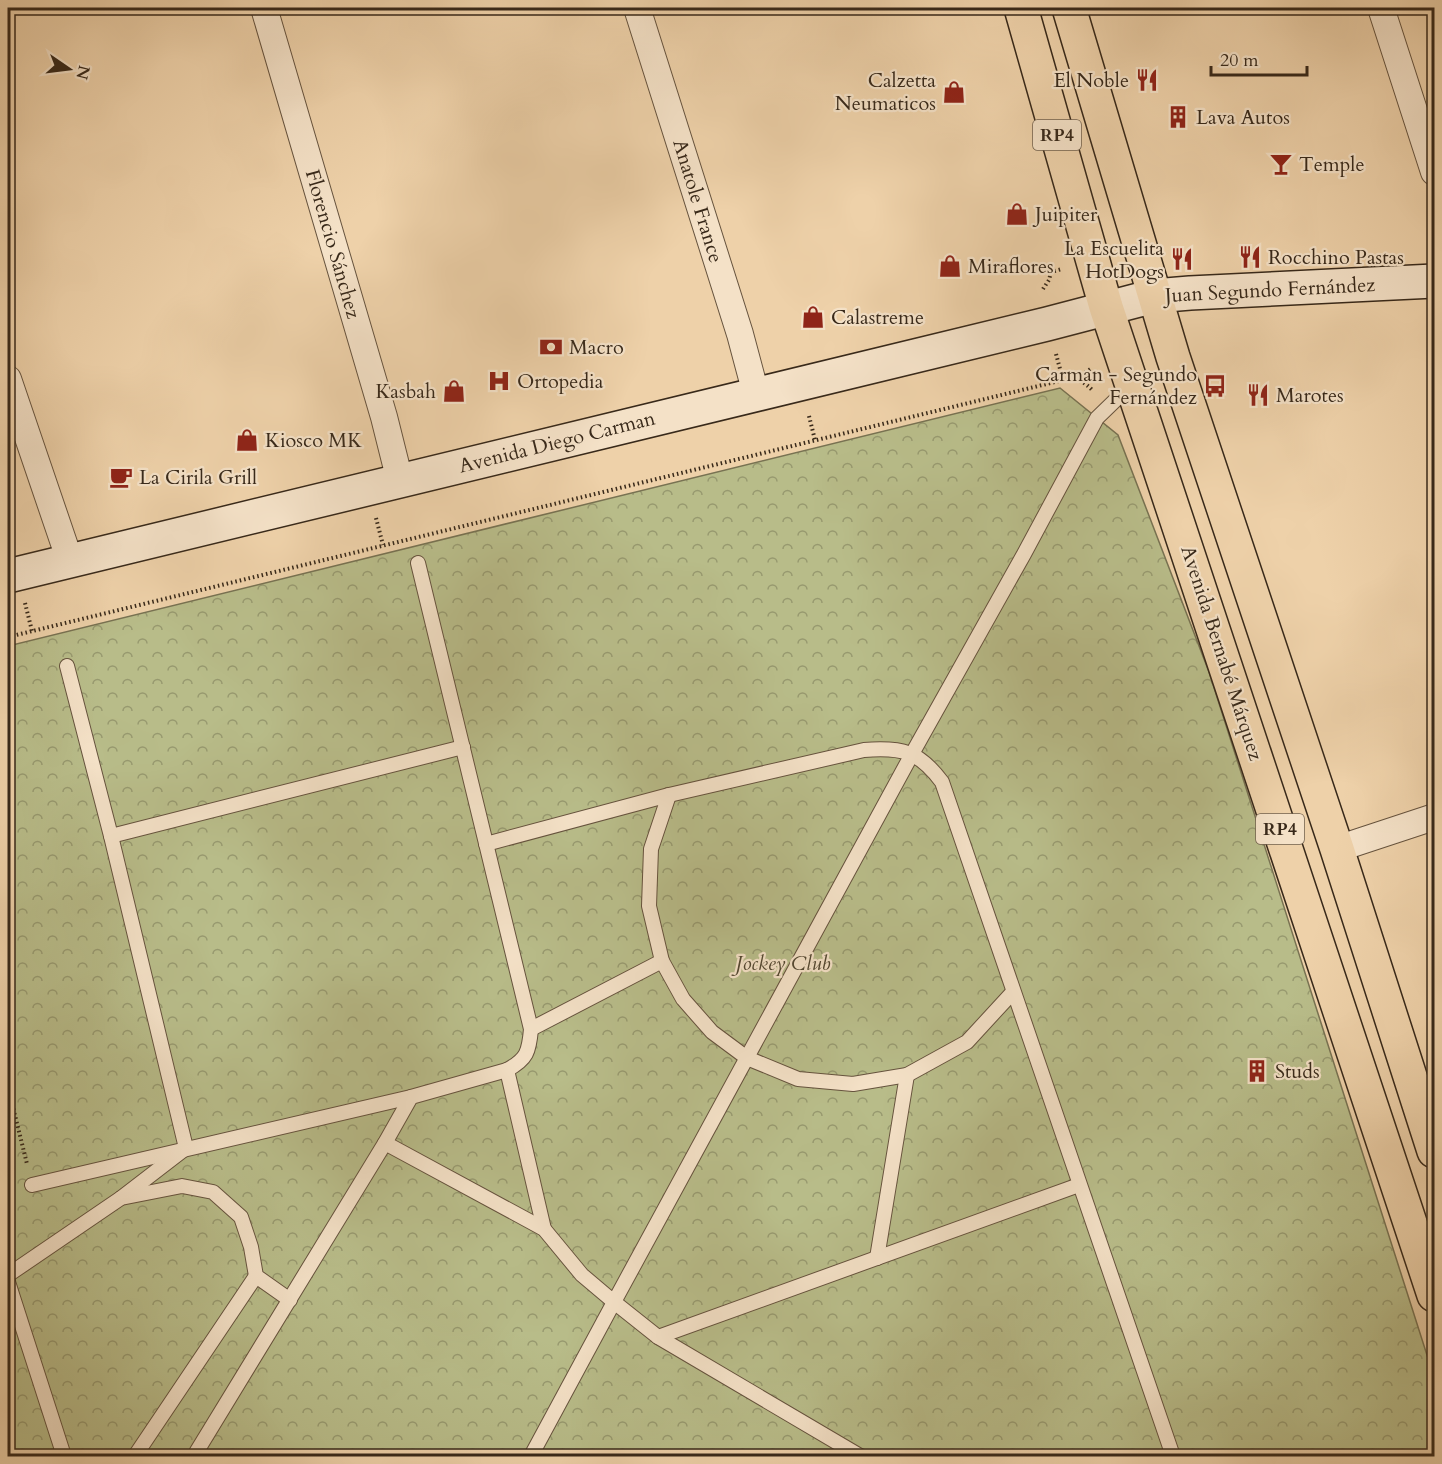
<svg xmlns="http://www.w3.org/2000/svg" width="1442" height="1464" viewBox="0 0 1442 1464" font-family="Cardo,serif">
<defs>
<pattern id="park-crowns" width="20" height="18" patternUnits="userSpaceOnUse" patternTransform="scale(1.5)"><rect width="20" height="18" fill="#b8bc89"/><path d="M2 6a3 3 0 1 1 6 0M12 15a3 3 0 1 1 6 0" fill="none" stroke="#97996f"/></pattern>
</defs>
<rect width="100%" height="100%" fill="#eed1a9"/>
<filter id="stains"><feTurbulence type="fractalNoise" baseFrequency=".00333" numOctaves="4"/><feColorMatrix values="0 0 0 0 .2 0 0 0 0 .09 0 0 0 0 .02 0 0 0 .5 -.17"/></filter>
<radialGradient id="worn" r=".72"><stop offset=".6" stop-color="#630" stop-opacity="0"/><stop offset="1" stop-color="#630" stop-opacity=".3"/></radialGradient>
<path fill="url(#park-crowns)" stroke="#787252" stroke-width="1.5" d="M1060,388L1118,435L1209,672L1434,1377V1456H8V646Z"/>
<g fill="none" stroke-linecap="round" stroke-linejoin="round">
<g stroke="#66533e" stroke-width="16">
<g id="service">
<path d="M418,563L531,1029C529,1052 527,1059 507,1070L544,1229"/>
<path d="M67,666L111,836L186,1148L121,1198"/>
<path d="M669,795L651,849L649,906L662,961L683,999L712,1032L747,1058L798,1079L853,1084L907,1075L967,1042L1013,992"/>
<path d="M111,836L463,747"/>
<path d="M486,844L669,795L864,750C902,747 919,751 942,782L1173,1456"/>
<path d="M531,1029L662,961"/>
<path d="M385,1143L544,1229L582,1275L614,1302L912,754L1024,554L1097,418L1131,385"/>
<path d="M32,1185L411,1097"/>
<path d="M877,1258L907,1075"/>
<path d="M8,1275L121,1198L182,1186L213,1192L241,1217L251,1247L256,1276L290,1300"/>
<path d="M8,1282L64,1456"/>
<path d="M658,1337L1079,1185"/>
<path d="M135,1456L256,1276"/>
<path d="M194,1456L385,1143L411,1097L507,1070"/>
<path d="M531,1456L614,1302L658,1337L860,1456"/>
</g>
</g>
<g stroke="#66533e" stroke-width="28">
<g id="minor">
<path d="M264,8L384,417L400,481"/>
<path d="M637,8L740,334L756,394"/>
<path d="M1381,8L1434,172"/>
<path d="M8,379L70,561"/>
<path d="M1337,849L1434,817"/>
</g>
</g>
<g stroke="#38291a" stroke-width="36">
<path id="secondary" d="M8,576L1047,324L1154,296L1190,293L1434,281"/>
</g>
<g stroke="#38291a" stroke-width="36">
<g id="primary">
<path d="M1021,8L1106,307L1434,1295"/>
<path d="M1069,8L1173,357L1337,849L1434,1151"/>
</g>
</g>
<g stroke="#38291a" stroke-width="4" stroke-dasharray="1.5 3" stroke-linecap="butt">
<path d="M1043,289L1049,280L1051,272L1062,269"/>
<path d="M1056,354L1063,380"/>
<path d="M1080,380L1086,372L1092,368"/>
<path d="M809,416L815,440"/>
<path d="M376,518L383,545"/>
<path d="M25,603L32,631"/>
<path d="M8,637L1063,380C1077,378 1084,381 1093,391"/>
<path d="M8,1087L27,1164"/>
</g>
<use href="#service" stroke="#f4e1c7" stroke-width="14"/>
<use href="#minor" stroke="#f4e1c7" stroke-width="26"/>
<use href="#secondary" stroke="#f4e1c7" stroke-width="33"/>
<use href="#primary" stroke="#eed1a9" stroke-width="33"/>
</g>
<defs>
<g id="restaurant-bare" transform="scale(1.8)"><path d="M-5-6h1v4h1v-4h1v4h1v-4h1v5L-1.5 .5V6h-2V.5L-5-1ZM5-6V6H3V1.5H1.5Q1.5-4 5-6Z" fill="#8f2418" stroke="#f4e1c7" stroke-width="2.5" paint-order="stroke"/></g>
<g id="shop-bare" transform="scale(1.8)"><path d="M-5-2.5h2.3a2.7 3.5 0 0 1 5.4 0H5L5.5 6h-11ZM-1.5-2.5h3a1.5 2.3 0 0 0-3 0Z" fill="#8f2418" stroke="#f4e1c7" stroke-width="2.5" paint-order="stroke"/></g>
<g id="building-bare" transform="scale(1.8)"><path d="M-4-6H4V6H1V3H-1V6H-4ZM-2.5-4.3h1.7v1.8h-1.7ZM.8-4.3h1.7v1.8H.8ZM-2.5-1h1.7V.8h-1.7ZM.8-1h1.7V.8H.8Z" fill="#8f2418" stroke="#f4e1c7" stroke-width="2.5" paint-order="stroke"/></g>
<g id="bar-bare" transform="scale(1.8)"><path d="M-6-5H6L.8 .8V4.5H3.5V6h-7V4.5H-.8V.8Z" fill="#8f2418" stroke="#f4e1c7" stroke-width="2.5" paint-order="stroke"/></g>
<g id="bank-bare" transform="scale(1.8)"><path d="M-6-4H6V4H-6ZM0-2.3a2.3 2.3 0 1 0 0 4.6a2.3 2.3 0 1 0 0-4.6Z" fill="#8f2418" stroke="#f4e1c7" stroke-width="2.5" paint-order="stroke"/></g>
<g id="hospital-bare" transform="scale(1.8)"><path d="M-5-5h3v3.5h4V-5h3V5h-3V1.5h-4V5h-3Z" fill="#8f2418" stroke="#f4e1c7" stroke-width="2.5" paint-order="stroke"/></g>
<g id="bus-bare" transform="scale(1.8)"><path d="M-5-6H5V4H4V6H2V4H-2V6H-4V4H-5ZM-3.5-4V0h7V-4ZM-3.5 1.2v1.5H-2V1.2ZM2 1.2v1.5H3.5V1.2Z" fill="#8f2418" stroke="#f4e1c7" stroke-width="2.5" paint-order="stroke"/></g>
<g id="cafe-bare" transform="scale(1.8)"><path d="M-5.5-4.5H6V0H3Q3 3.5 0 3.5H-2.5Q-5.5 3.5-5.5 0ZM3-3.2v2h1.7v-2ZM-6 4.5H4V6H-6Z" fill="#8f2418" stroke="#f4e1c7" stroke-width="2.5" paint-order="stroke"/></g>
</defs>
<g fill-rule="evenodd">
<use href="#restaurant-bare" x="1147" y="80"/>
<use href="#shop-bare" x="954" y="92"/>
<use href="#building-bare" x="1178" y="117"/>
<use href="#bar-bare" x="1281" y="164"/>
<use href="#shop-bare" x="1017" y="214"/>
<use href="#restaurant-bare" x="1250" y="257"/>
<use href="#restaurant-bare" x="1182" y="259"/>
<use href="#shop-bare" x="950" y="266"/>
<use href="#shop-bare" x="813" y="317"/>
<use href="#bank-bare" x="551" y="347"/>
<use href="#hospital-bare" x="499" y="381"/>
<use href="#bus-bare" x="1215" y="386"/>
<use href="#shop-bare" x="454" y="391"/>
<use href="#restaurant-bare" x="1258" y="395"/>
<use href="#shop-bare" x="247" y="440"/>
<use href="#cafe-bare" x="121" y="477"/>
<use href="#building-bare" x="1257" y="1071"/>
</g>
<g text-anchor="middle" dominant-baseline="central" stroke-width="4.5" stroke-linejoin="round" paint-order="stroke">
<g fill="#f4e1c7" stroke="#70604e" stroke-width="1.5">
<rect x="1033" y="120" width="48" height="30" rx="4.5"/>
<rect x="1256" y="814" width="48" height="30" rx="4.5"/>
</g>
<g font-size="18" font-weight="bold" fill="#38291a">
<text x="1057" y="135">RP4</text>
<text x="1280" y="829">RP4</text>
</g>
<g font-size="20" fill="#38291a" stroke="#f4e1c7" text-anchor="start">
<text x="936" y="80" text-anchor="end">Calzetta<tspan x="936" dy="23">Neumaticos</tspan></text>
<text x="1129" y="80" text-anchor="end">El Noble</text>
<text x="1196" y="117">Lava Autos</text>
<text x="1299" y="164">Temple</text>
<text x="1035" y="214">Juipiter</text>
<text x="1164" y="248" text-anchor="end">La Escuelita<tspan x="1164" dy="23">HotDogs</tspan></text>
<text x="1268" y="257">Rocchino Pastas</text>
<text x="968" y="266">Miraflores</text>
<text x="831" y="317">Calastreme</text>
<text x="569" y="347">Macro</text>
<text x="1197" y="374" text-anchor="end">Carman - Segundo<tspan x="1197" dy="23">Fernández</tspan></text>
<text x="517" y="381">Ortopedia</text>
<text x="436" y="391" text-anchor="end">Kasbah</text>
<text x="1276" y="395">Marotes</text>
<text x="265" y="440">Kiosco MK</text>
<text x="139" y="477">La Cirila Grill</text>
<text x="1275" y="1071">Studs</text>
</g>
<g font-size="20" fill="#38291a" stroke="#f4e1c7">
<text transform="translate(698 201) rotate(73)">Anatole France</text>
<text transform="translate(333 244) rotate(74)">Florencio Sánchez</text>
<text transform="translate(1270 290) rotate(-3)">Juan Segundo Fernández</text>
<text transform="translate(557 442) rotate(-14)">Avenida Diego Carman</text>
<text transform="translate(1222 653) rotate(72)">Avenida Bernabé Márquez</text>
</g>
<g font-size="20" font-style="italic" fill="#524630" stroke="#f4e1c7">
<text x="783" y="963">Jockey Club</text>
</g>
</g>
<rect width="1442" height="1464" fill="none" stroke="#eed1a9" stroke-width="30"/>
<rect x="9" y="9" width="1424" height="1446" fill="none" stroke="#38291a" stroke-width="3"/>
<rect x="15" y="15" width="1412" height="1434" fill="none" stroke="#38291a" stroke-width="1.5"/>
<g transform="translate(69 69) rotate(104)" stroke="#f4e1c7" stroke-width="4.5" paint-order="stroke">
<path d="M0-4.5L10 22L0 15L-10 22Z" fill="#38291a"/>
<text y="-9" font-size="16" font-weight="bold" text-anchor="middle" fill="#38291a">N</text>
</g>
<path d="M1211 66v9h96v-9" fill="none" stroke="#38291a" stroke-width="3"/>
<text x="1220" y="66" font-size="18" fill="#38291a" stroke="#f4e1c7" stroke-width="4.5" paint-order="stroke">20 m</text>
<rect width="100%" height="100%" filter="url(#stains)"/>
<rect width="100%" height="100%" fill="url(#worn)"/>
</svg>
